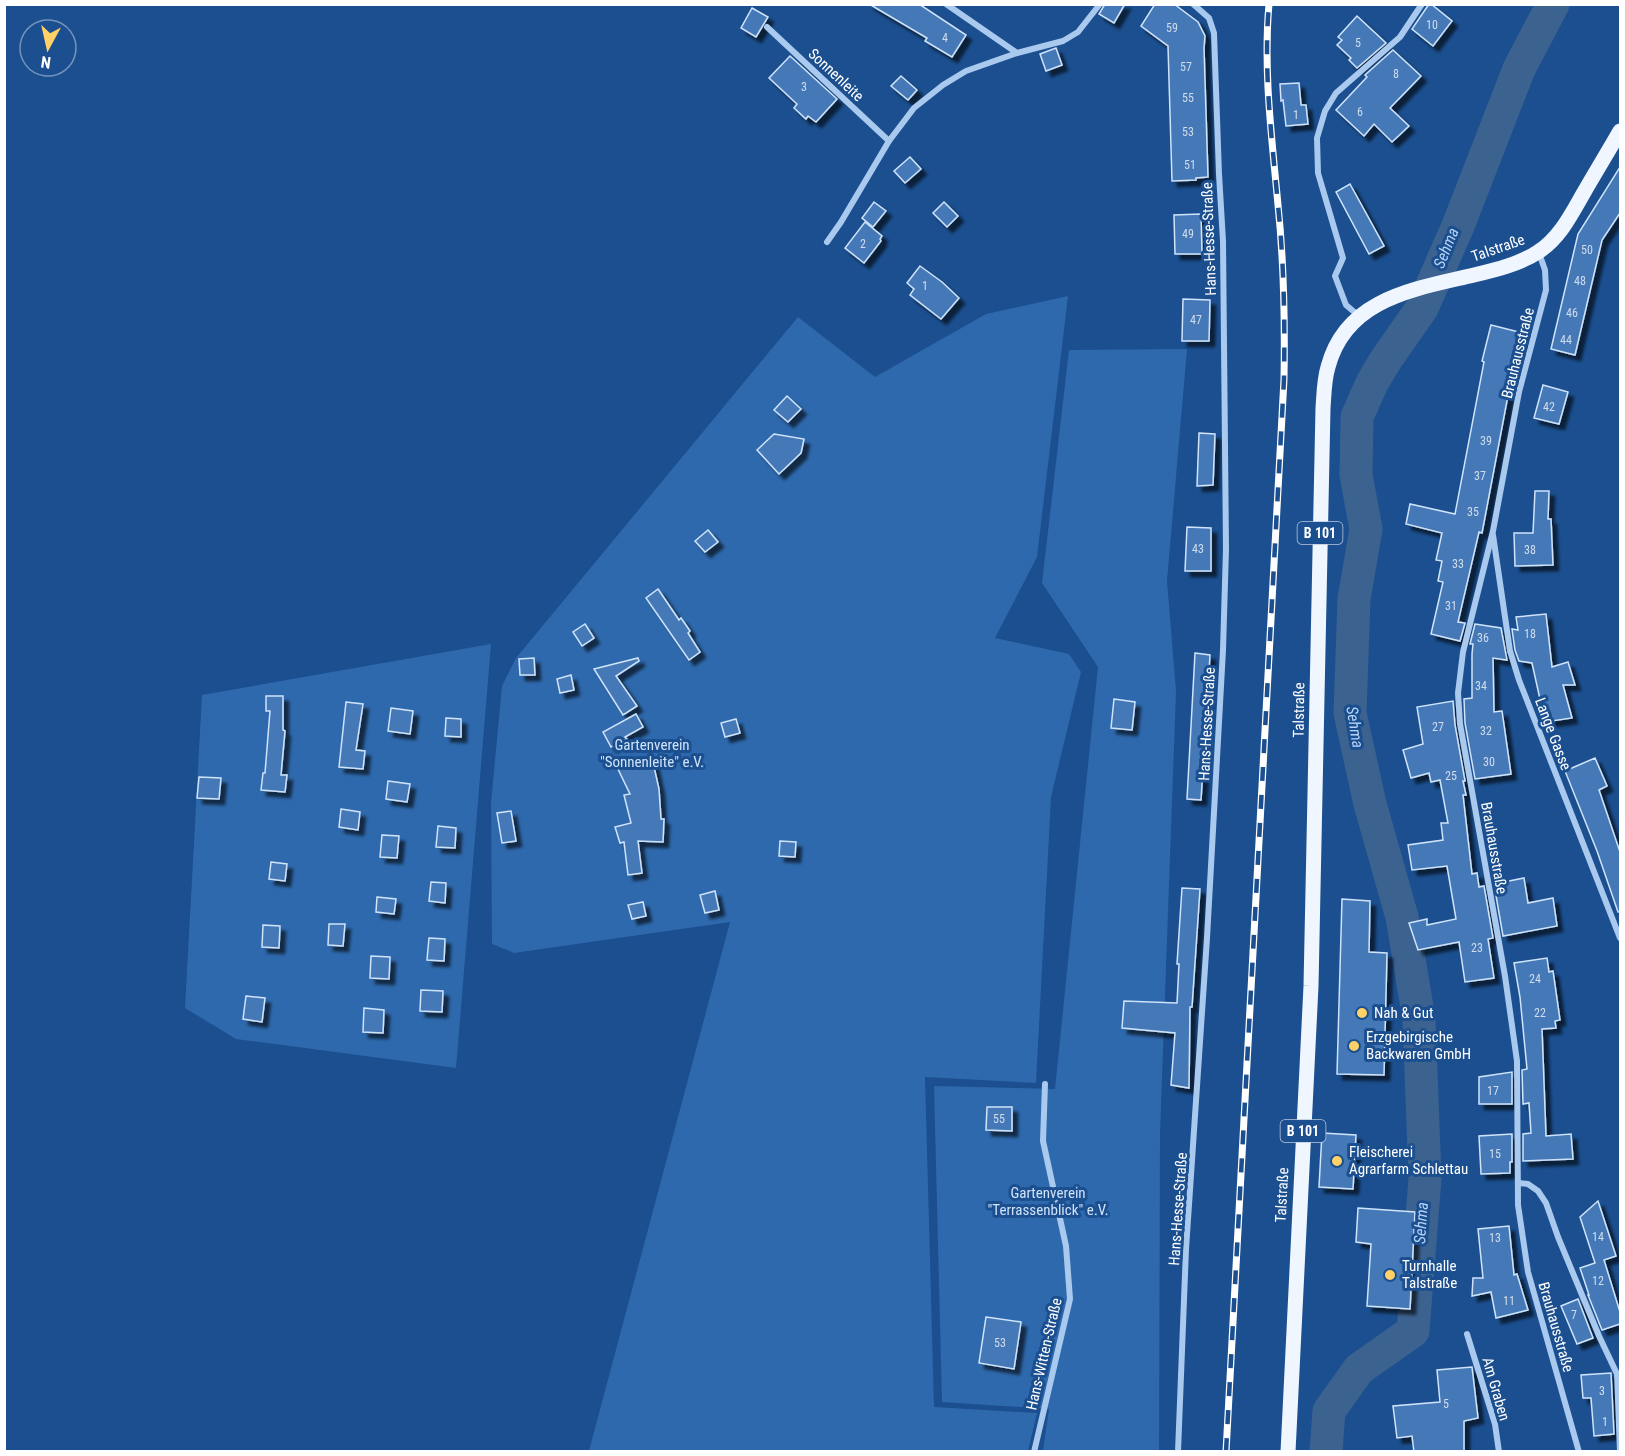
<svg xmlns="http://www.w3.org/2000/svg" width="1625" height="1456" viewBox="0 0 1625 1456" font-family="'Roboto Condensed',sans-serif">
<defs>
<filter id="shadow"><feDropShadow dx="5.5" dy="5.5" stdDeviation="1.5" flood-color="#0009"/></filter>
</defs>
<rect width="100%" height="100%" fill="#1b4f8f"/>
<g fill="#2e69ad">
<path d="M1068,296L1037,557L995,638L1069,654L1081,672L1051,797L1036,1083L925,1077L934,1407L1037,1413L1028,1451H589L730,922L514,953L492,944L491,803L502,686L516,658L798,317L875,377L986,314Z"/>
<path d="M1187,349L1167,581L1176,691L1160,1133L1159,1451H1043L1049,1409L942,1402L934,1086L1055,1089L1098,667L1042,583L1069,350Z"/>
<path d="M491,644L456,1068L236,1039L185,1008L202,695Z"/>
</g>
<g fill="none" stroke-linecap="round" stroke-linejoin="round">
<path stroke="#3c6290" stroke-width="33" d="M1326,1452L1329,1411L1359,1369L1413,1331L1425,1178L1419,1019L1402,917L1370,804L1350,713L1354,599L1366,529L1356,475L1357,417L1372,383L1385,361L1422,308L1458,226L1519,69L1553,4"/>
</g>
<g fill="#4478b7" stroke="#cfe3fa" stroke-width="1.5" filter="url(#shadow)">
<path d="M869,4H919L966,35L952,57L925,41L927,38Z"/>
<path d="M1105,4H1125L1114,23L1099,14Z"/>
<path d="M1155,4H1174L1198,22L1205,36L1204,48L1208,177L1196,178V180L1172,181L1168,46L1141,26Z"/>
<path d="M1429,4H1431L1452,21L1433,46L1412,29Z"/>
<path d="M752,8L768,17L756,37L741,28Z"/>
<path d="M1357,16L1386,43L1357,68L1349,60L1351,58L1337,45L1342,40L1338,37Z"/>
<path d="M1056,48L1062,65L1046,71L1040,54Z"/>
<path d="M1393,50L1421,76L1390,108L1409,126L1392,142L1374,124L1364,136L1336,110L1367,77L1365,75Z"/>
<path d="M790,56L837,99L816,122L808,116L806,119L794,108L797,104L769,78Z"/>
<path d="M901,76L917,90L908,100L891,86Z"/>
<path d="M1299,83L1301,105H1306L1308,124L1286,126L1283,100L1281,101L1280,84Z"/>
<path d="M910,157L921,169L905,183L894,171Z"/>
<path d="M1620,167V213L1602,240L1575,355L1551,349L1578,234Z"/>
<path d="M1350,184L1384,246L1369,254L1336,192Z"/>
<path d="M874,202L886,211L873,227L862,218Z"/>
<path d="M944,202L958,216L947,227L933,213Z"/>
<path d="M1201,214L1202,254H1175L1174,215Z"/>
<path d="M865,222L882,236L880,239L881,241L864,263L845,248Z"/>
<path d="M920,266L942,282L959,298L941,319L910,295L914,289L907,283Z"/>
<path d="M1183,299L1210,300L1209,341H1182Z"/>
<path d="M1491,325L1523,333L1514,369H1513L1482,533L1479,532L1458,622L1465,623L1460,641L1431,634L1443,582L1438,581L1442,561L1436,560L1442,533L1406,524L1410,504L1455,514L1484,362L1482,361Z"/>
<path d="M1543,385L1568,392L1559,424L1534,418Z"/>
<path d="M787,396L801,409L788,422L774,410Z"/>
<path d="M1199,433L1215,434L1213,485L1197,486Z"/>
<path d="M774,434L804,439L801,453L779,474L757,450Z"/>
<path d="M1535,491H1549L1548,519H1551L1553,565L1515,566L1514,533H1533Z"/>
<path d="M1187,527L1211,528V571H1185Z"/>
<path d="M708,530L718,542L705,552L695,541Z"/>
<path d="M658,589L679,620L681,618L690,631L688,633L700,652L689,660L646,598Z"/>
<path d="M1546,614L1552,667L1568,662L1575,685H1563L1572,718L1545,722L1532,663L1519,661L1515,650L1512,629L1518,630L1516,617Z"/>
<path d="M585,624L594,638L582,646L573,632Z"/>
<path d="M1475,624L1501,628L1507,660L1493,658L1494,712L1502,711L1511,774L1475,779L1465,723L1464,699L1472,698V654L1473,644H1470Z"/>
<path d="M1195,653L1210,655L1201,800L1187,799Z"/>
<path d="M534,658L535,675H520L519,659Z"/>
<path d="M638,658L639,661L616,676L637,706L623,715L594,669Z"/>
<path d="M571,675L574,690L560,693L557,679Z"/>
<path d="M266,696H283V730L285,731L281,775H287L285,792L261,790L263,773H265L270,711H266Z"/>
<path d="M1114,699L1135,702L1132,730L1111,728Z"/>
<path d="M1453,701L1455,725L1465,781H1463L1466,795H1463L1472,874L1477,873L1479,887L1484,886L1493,938L1488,939L1494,978L1465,982L1459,942L1418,950L1409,923L1427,919V925L1456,919L1447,866L1412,870L1408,845L1443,840L1441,823H1448L1440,780L1431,782L1429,773L1411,778L1403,750L1423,744L1417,707Z"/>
<path d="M346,702L363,704L356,750L365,751L363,769L339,767Z"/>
<path d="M391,708L413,711L410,734L388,731Z"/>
<path d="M636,714L643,727L625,737L627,739L611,747L603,732Z"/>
<path d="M446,718L461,719V737L445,736Z"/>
<path d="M736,719L740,733L725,737L721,723Z"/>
<path d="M652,758L659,789L661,819H664L663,842L638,841L642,873L628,875L624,842L620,843L615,827L631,823L624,795L630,794L616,765Z"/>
<path d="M1595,758L1607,786L1599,790L1620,852V912H1618L1597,851L1565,771Z"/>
<path d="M199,777L221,778L219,799L197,798Z"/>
<path d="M388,781L410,784L407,802L386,799Z"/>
<path d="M341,809L360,812L358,830L339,827Z"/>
<path d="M511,811L516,841L502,843L497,813Z"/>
<path d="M438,826L456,828L455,848L436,847Z"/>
<path d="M382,835L399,836L397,858L380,857Z"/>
<path d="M780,841L796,842L795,857L779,856Z"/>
<path d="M271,862L287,864L285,881L269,879Z"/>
<path d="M1524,878L1528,903L1553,898L1557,926L1503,936L1494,884Z"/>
<path d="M431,882L446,883L445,903L429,901Z"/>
<path d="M1182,888L1200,889L1192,1007H1190L1189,1088L1171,1085L1175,1033L1122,1028L1124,1001L1177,1003L1179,964H1177Z"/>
<path d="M715,891L719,910L705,913L700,895Z"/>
<path d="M377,897L396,899L394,914L376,912Z"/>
<path d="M1342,899L1370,901L1369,952L1387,953L1384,1075L1337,1074Z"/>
<path d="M643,902L646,916L632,919L628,905Z"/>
<path d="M329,924H345L343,946L328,945Z"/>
<path d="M263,925L280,926L279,948L262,947Z"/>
<path d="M429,938L445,939L444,961L427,960Z"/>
<path d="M371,956L390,957L389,979L370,978Z"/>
<path d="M1547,958L1549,972L1553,971L1560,1020L1555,1021L1556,1028L1542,1029L1546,1136L1571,1134L1573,1159L1523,1161V1134L1531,1133L1529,1103L1523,1104L1522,1070L1527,1069L1520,997L1514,963Z"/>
<path d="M421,990L443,991L442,1012L420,1011Z"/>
<path d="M246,996L265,998L262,1022L243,1019Z"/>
<path d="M364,1008L384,1010L383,1033L363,1032Z"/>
<path d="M1512,1072V1104H1479V1077Z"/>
<path d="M987,1107H1012V1131L986,1130Z"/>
<path d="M1322,1133L1356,1135L1353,1189L1319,1187Z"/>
<path d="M1512,1134V1162H1510V1173L1481,1174L1479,1136Z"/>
<path d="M1598,1201L1616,1256L1604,1260L1620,1312V1324L1602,1330L1588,1295H1589L1580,1268L1595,1263L1580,1217Z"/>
<path d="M1358,1208L1415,1212L1410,1309L1367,1306L1371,1244L1356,1242Z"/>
<path d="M1509,1226L1514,1275L1517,1274L1528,1310L1496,1318L1491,1292L1472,1296L1473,1278H1483L1478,1229Z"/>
<path d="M1578,1299L1593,1338L1577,1344L1561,1306Z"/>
<path d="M986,1317L1021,1322L1014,1369L979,1363Z"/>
<path d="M1472,1367L1478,1418L1464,1421V1452H1414L1412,1436L1397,1438L1393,1406L1440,1402L1437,1370Z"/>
<path d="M1611,1373L1614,1434L1594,1436L1591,1398H1583L1581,1375Z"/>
</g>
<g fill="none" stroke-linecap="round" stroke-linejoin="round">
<g stroke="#a9c9ee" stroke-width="6">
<path d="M946,4L1017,53"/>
<path d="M767,27L889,141"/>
<path d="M827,242L841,222L889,141L914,108L943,85L966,71L1017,53L1063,41L1078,32L1100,4"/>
<path d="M1539,253L1545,270L1546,290L1519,392L1493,531L1463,652L1458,693L1460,724L1505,976L1517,1061L1518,1205L1528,1272L1579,1452"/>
<path d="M1359,316L1346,305L1335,276L1343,258L1318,173L1317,138L1325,111L1336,93L1400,37L1422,4"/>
<path d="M1493,535L1510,651L1519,680L1620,938"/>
<path d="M1518,1183L1528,1184L1538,1191L1546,1203L1558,1237L1599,1336L1617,1374L1620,1452"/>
<path d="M1467,1334L1495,1424L1499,1452"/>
<path d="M1034,1452L1070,1299L1066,1246L1043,1141L1045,1084"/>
<path d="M1178,1452L1186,1249L1207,938L1223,650L1226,549L1223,241L1219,174L1214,33L1209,18L1193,4"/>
</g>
<path stroke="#f0f6ff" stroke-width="15" d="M1288,1452L1311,986L1323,408C1324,395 1324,380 1328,367C1346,298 1415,289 1474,275C1495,270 1520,264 1538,252C1559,239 1571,215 1583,194C1595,173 1608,152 1620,131"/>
<g stroke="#fff" stroke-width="7">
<path id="rail" d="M1226,1452L1284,379C1285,321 1284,263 1278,205C1272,139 1263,71 1269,4"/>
</g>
<use href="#rail" stroke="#1b4f8f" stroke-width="4.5" stroke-dasharray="14" stroke-linecap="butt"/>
</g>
<g fill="#ffd166" stroke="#1b4f8f" stroke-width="2">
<circle cx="1362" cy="1013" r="6"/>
<circle cx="1354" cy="1046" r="6"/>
<circle cx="1337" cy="1161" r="6"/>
<circle cx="1390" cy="1275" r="6"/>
</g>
<g text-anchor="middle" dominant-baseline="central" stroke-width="6" stroke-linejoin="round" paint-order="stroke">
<g font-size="12" fill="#d0dded">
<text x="1432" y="25">10</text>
<text x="1172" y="28">59</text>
<text x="945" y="38">4</text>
<text x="1358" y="43">5</text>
<text x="1186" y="67">57</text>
<text x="1396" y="74">8</text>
<text x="804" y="87">3</text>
<text x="1188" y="98">55</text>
<text x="1360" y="112">6</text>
<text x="1296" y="115">1</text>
<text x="1188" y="132">53</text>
<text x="1190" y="165">51</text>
<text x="1188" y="234">49</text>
<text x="863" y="244">2</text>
<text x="1587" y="250">50</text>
<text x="1580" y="281">48</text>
<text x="925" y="286">1</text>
<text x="1572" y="313">46</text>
<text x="1196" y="320">47</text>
<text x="1566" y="340">44</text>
<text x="1549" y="407">42</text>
<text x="1486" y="441">39</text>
<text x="1480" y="476">37</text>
<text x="1473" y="512">35</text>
<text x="1198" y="549">43</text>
<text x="1530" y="550">38</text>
<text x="1458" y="564">33</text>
<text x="1451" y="606">31</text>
<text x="1530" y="634">18</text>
<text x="1483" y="638">36</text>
<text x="1481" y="686">34</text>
<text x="1438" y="727">27</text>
<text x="1486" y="731">32</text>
<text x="1489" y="762">30</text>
<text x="1451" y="776">25</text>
<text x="1477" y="948">23</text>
<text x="1535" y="979">24</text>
<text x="1540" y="1013">22</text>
<text x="1493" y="1091">17</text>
<text x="999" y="1119">55</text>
<text x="1495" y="1154">15</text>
<text x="1598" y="1237">14</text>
<text x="1495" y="1238">13</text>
<text x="1598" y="1281">12</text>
<text x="1509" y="1301">11</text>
<text x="1574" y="1315">7</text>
<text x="1000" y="1343">53</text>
<text x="1602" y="1391">3</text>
<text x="1446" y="1404">5</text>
<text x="1605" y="1422">1</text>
</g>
<g fill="#1b4f8f" stroke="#bbcadd" stroke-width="1.5">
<rect x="1297.5" y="522" width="45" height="22" rx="4.5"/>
<rect x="1280.5" y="1120" width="45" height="22" rx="4.5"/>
</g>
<g font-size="14" font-weight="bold" fill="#fff">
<text x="1320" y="533">B 101</text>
<text x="1303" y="1131">B 101</text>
</g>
<g font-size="15" fill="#fff" stroke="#1b4f8f">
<text transform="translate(836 75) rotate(43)">Sonnenleite</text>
<text transform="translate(1209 239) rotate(-92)">Hans-Hesse-Straße</text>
<text transform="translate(1498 248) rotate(-19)">Talstraße</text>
<text transform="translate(1518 353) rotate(-76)">Brauhausstraße</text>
<text transform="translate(1299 710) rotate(-89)">Talstraße</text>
<text transform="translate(1207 724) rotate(-87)">Hans-Hesse-Straße</text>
<text transform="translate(1553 734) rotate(69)">Lange Gasse</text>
<text transform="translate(1494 848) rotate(80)">Brauhausstraße</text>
<text transform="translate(1282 1195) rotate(-87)">Talstraße</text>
<text transform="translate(1178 1209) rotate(-86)">Hans-Hesse-Straße</text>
<text transform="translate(1556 1327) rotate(74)">Brauhausstraße</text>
<text transform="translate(1044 1354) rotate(-77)">Hans-Witten-Straße</text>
<text transform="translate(1496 1389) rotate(74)">Am Graben</text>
</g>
<g font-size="15" fill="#cfe3fa" stroke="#1b4f8f">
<text x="652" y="745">Gartenverein<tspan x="652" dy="17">"Sonnenleite" e.V.</tspan></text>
<text x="1048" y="1193">Gartenverein<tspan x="1048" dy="17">"Terrassenblick" e.V.</tspan></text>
</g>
<g font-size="15" fill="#fff" stroke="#1b4f8f" text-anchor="start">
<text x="1374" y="1013">Nah &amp; Gut</text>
<text x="1366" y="1037">Erzgebirgische<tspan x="1366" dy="17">Backwaren GmbH</tspan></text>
<text x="1349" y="1152">Fleischerei<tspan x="1349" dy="17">Agrarfarm Schlettau</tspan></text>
<text x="1402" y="1266">Turnhalle<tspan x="1402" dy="17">Talstraße</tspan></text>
</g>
<g font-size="16" font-style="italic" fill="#b5d3f5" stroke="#1b4f8f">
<text transform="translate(1446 248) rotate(-68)">Sehma</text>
<text transform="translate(1355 727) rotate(81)">Sehma</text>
<text transform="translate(1421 1223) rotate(-86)">Sehma</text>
</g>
</g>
<rect width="1625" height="1456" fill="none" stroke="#ffffff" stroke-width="12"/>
<g transform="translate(48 48) rotate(188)"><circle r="28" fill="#1b4f8f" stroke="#7695bc" stroke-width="1.5"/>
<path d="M0-4.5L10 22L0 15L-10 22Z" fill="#ffd166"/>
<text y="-9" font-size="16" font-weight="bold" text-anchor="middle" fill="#ffffff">N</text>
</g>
</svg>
